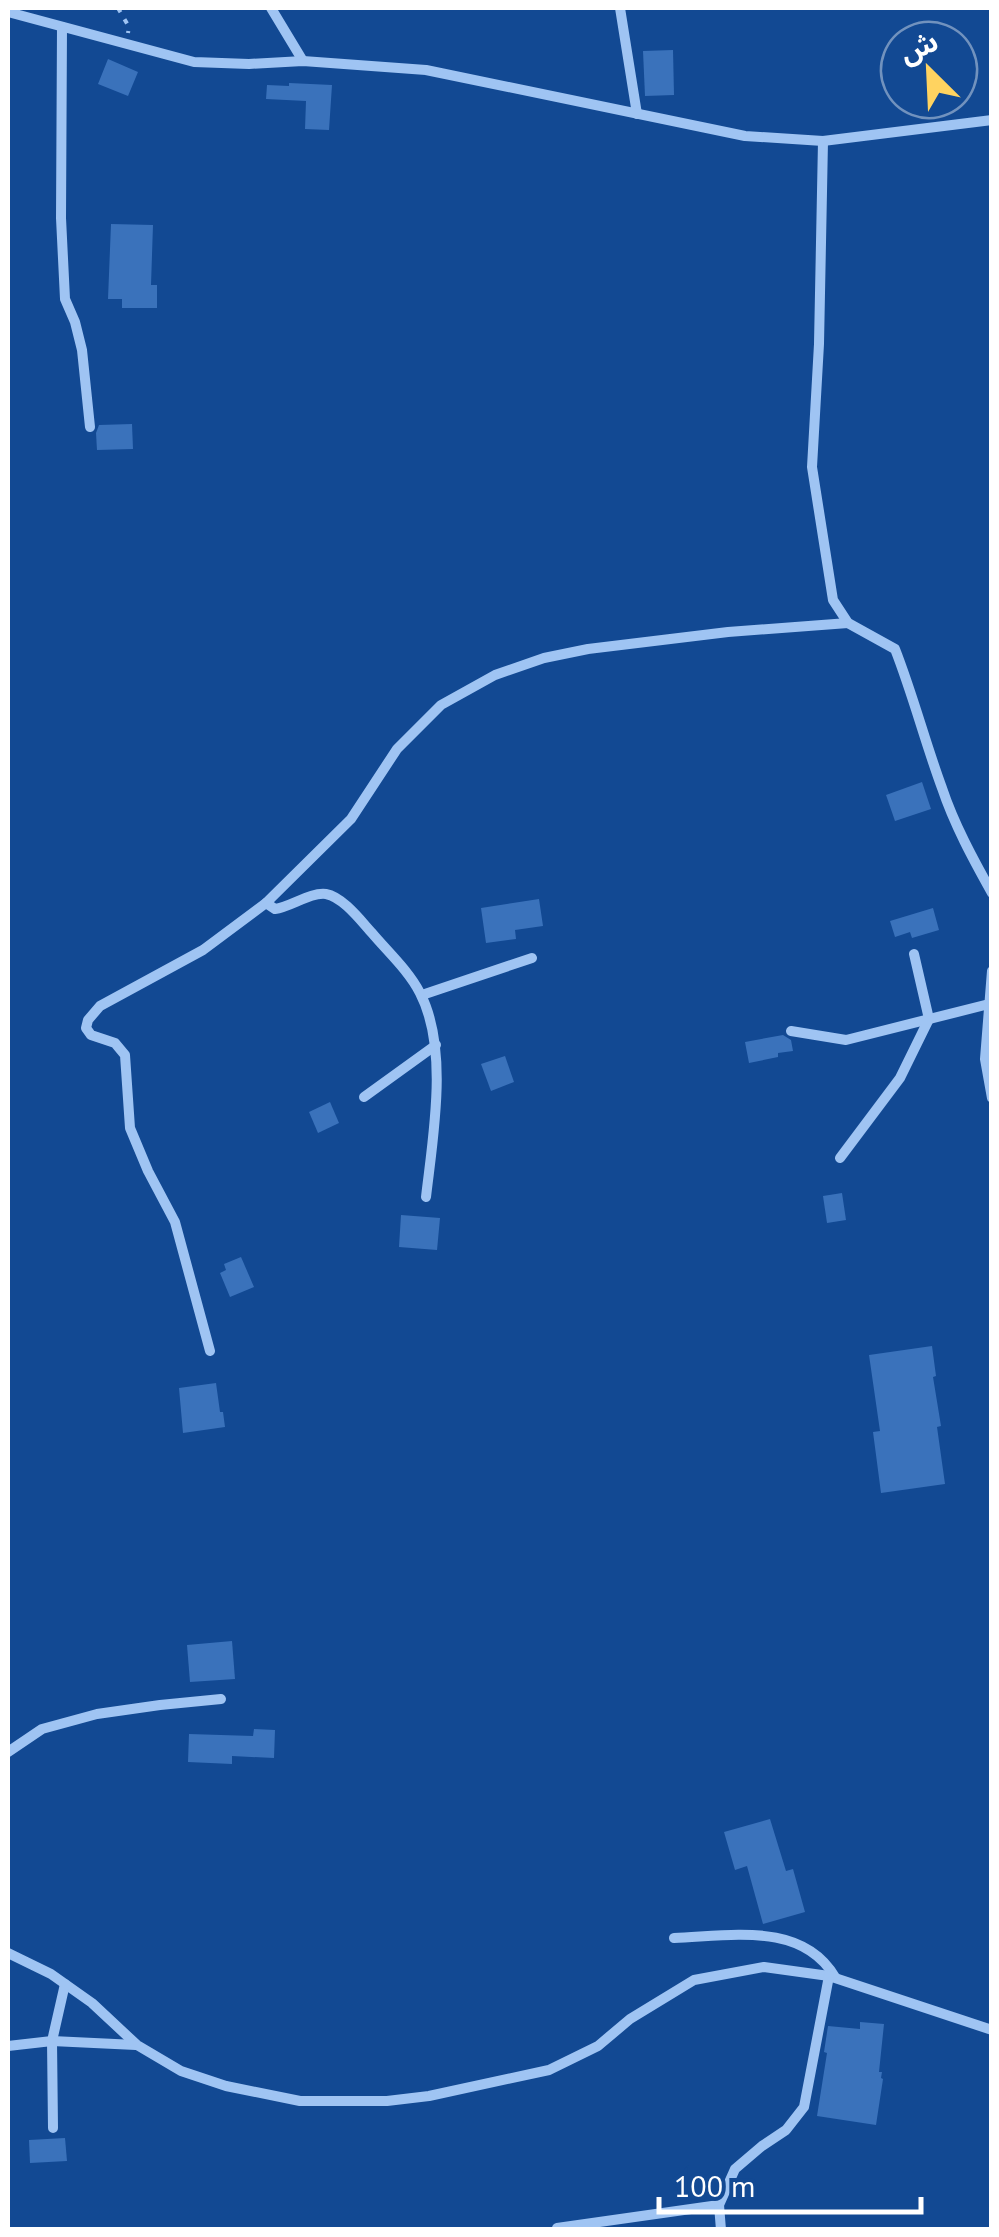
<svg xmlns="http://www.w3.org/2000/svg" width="999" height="2237" viewBox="0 0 999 2237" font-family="'PT Sans','Noto Sans Arabic',sans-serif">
<rect width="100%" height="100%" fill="#124993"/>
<g fill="#3a72bb">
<path d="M673,50L674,95L645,96L643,51Z"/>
<path d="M108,59L138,72L128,96L98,84Z"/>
<path d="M289,83L332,85L329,130L305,129L306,101L266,99L267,85L289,86Z"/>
<path d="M111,224L153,225L151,285H157V308H122V299H108Z"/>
<path d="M132,424L133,449L97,450L96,433L99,425Z"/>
<path d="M922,782L931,809L895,821L886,795Z"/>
<path d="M539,899L543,926L515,930L516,939L486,943L481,908Z"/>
<path d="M933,908L939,930L912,938L910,932L895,937L890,921Z"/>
<path d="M783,1035L791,1040L793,1051L778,1053V1057L749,1063L745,1042Z"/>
<path d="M505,1056L514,1082L491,1091L481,1064Z"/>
<path d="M330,1102L339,1123L318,1133L309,1112Z"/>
<path d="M842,1193L846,1220L827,1223L823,1196Z"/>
<path d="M401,1215L440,1218L437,1250L399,1247Z"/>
<path d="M241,1257L254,1287L230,1297L220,1273L226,1270L224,1264Z"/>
<path d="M932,1346L936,1376L933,1377L941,1426L937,1427L945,1484L881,1493L873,1432L880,1431L869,1355Z"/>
<path d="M216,1383L220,1412H223L225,1427L183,1433L179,1388Z"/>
<path d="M232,1641L235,1679L190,1682L187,1645Z"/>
<path d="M254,1729L275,1730L274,1758L232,1756V1764L188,1762L189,1734L253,1736Z"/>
<path d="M770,1819L786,1871L793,1869L805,1912L763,1924L747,1866L735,1870L724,1832Z"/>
<path d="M860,2022L884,2024L879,2072H882L881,2078L883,2079L876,2125L817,2116L827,2053L824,2052L828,2026L860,2029Z"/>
<path d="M65,2138L67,2161L30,2163L29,2140Z"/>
</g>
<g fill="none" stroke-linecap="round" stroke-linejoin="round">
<path stroke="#9fc4f3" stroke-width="4" stroke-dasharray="5 8" stroke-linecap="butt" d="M118,8L129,27L128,33"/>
<g stroke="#9fc4f3" stroke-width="10">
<path d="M271,8L303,61"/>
<path d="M620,8L637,114"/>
<path d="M8,12L194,62L249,64L303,61L426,70L745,136L823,141L992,120"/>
<path d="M62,27L61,218L65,299L75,322L82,350L90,427"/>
<path d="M823,141L819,344L812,467L833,600L848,623L895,649C913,695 925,742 942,788C954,824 973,859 992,893"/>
<path d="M266,903L275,909C291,907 310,892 326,894C343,897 361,921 372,933C388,952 409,971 420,993C449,1049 433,1136 426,1197"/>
<path d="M992,971L985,1059L992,1098"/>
<path d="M422,995L532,958"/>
<path d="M791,1031L846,1040L989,1004"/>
<path d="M364,1097L436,1045"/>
<path d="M840,1158L900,1078L929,1019L914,954"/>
<path d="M210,1351L175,1222L148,1171L130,1128L125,1055L115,1043L91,1035L86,1028L88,1020L100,1006L203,950L266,903L351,819L397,749L441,705L495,675L544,658L588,649L728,632L848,623"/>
<path d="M8,1752L42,1729L97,1714L160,1705L221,1699"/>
<path d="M674,1938C730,1936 802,1921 835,1977"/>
<path d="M8,1953L51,1974L92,2003L137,2045L181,2071L226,2086L300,2101H387L429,2096L549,2070L598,2046L630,2019L694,1980L764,1967L829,1976L992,2030"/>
<path d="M8,2046L52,2041L136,2045"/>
<path d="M53,2128L52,2041L65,1984"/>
<path d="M557,2228L719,2205"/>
<path d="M721,2230L719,2205L735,2169L762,2146L786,2130L804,2107L829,1976"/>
</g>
</g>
<rect width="999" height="2237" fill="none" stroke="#ffffff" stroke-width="20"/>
<g transform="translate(929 70) rotate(336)"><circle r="48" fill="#124993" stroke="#7192be" stroke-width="2.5"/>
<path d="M0-8L18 38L0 25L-18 38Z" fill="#ffd360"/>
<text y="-15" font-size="28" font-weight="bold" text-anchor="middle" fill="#ffffff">ش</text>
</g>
<path d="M659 2197v15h262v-15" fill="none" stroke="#ffffff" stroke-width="5"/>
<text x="674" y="2197" font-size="30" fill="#ffffff" stroke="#124993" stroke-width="8" paint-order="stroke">100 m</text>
</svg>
